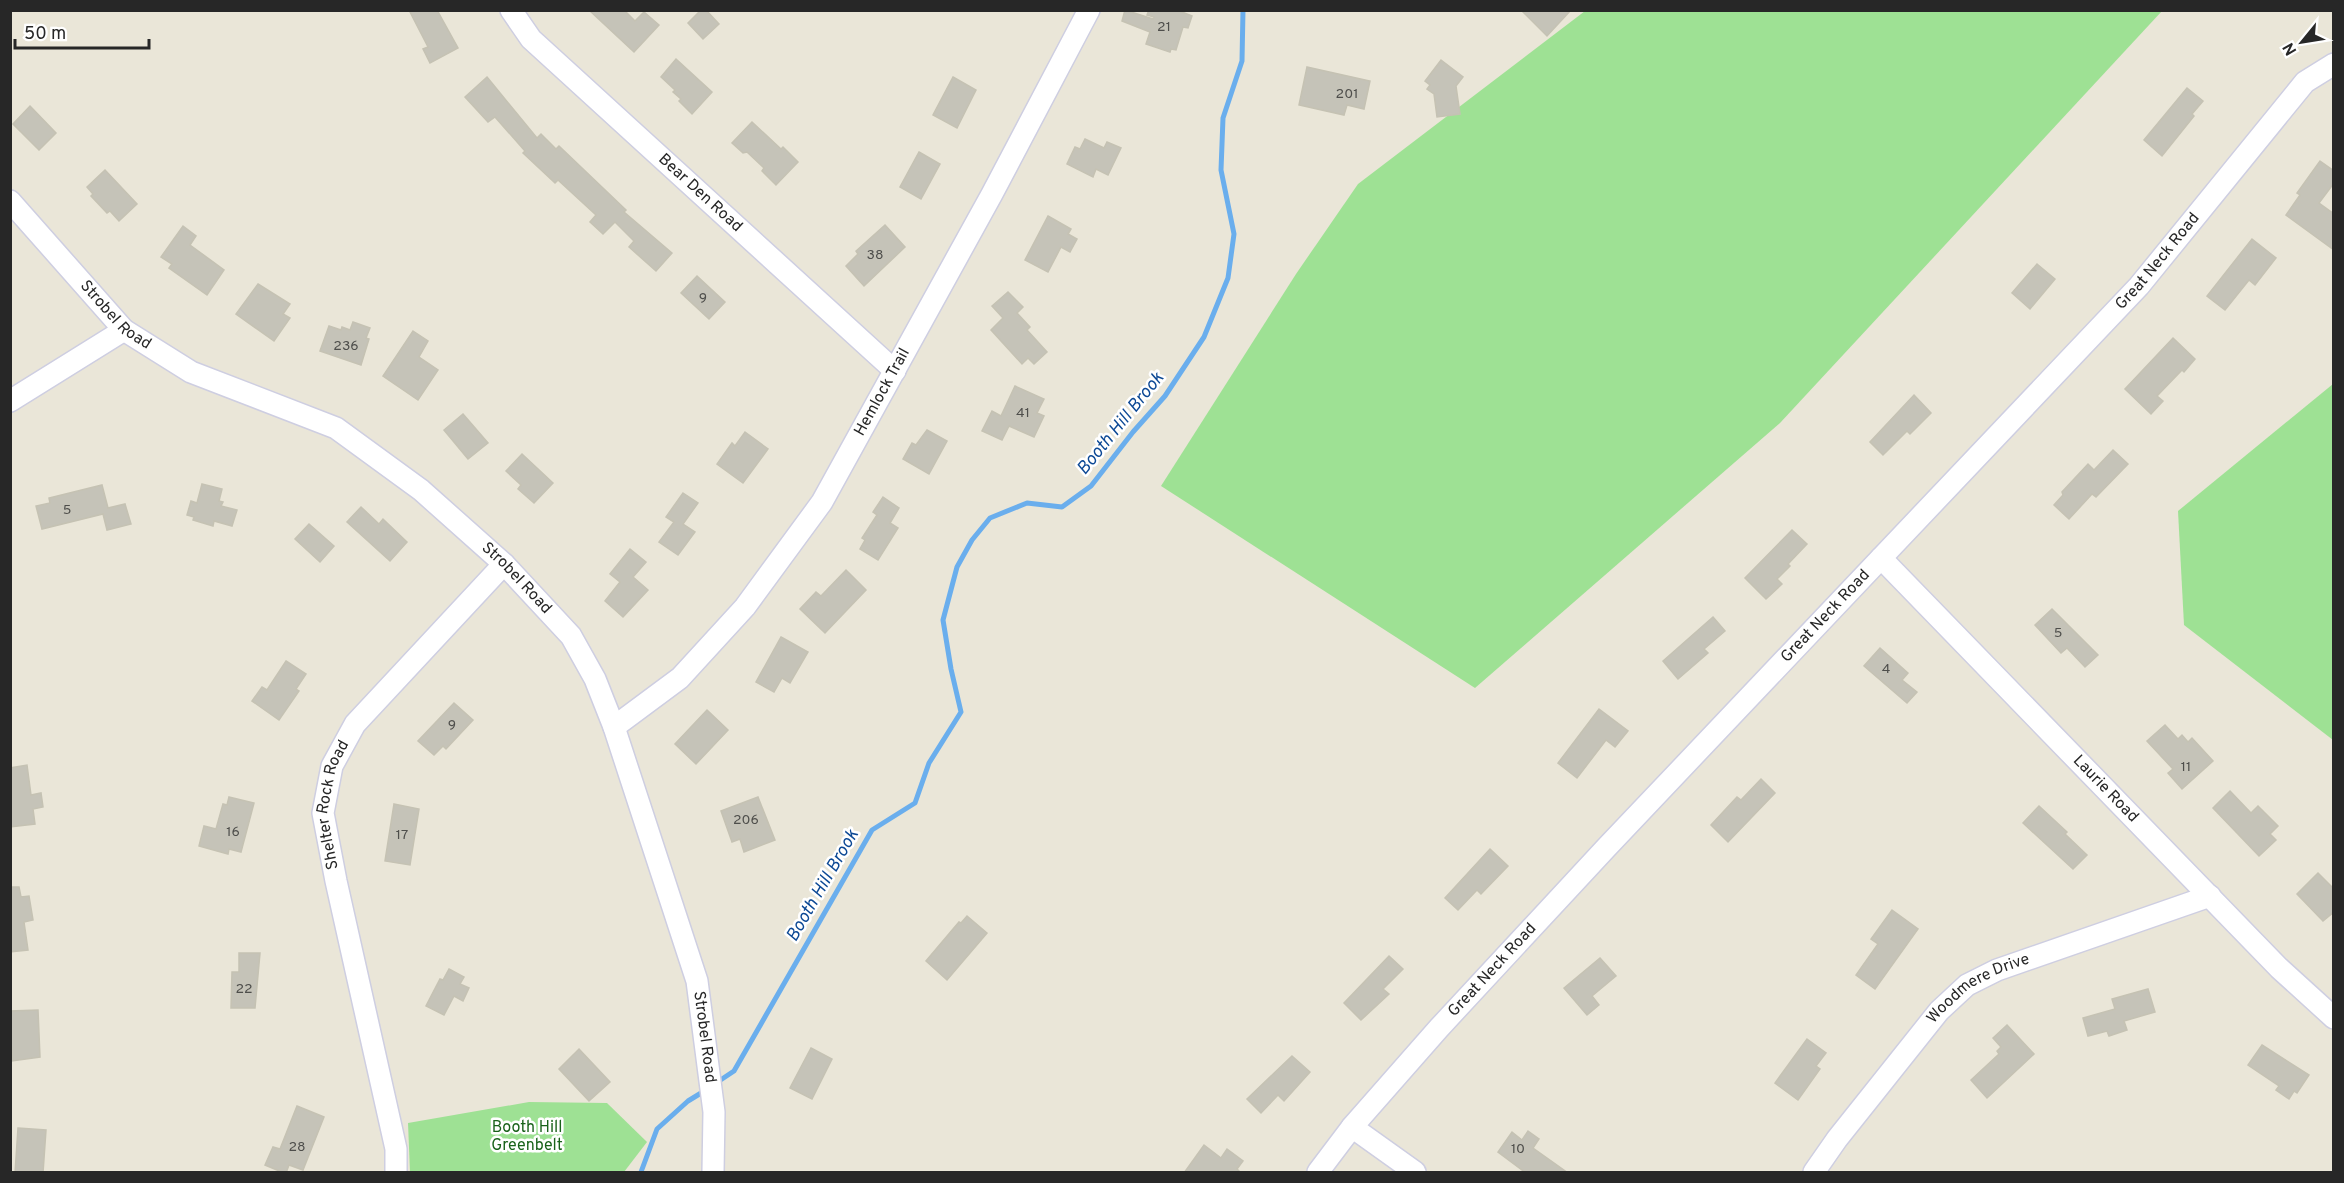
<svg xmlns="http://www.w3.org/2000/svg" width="2344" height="1183" viewBox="0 0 2344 1183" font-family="Overpass,sans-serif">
<rect width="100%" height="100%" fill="#eae6d8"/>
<g fill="#9ee194">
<path d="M1585,11H2162L1780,423L1475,688L1161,486L1296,274L1358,184Z"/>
<path d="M2333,384V740L2184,625L2178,511Z"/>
<path d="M529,1102L607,1103L647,1142L624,1172H410L408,1123Z"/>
</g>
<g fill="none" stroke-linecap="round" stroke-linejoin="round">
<g stroke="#6aaeed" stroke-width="5">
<path d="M716,1083L734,1071L872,830L915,803L929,763L961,712L951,669L943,620L957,567L972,540L990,518L1027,503L1062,507L1091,486L1133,432L1165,396L1204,337L1228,278L1234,234L1221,170L1223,118L1242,61L1243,10"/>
<path d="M641,1172L657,1129L688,1101L706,1090"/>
</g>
</g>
<g fill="#c5c3b8" stroke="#c5c2b3" stroke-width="1.5">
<path d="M409,10H437L458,48L430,63L423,49L428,47Z"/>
<path d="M589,10H624L635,21L644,12L659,25L634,52Z"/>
<path d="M701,10H706L719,24L703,39L688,23Z"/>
<path d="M1125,10L1153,19L1154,17L1147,15L1149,10H1177L1192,16L1188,28L1183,27L1176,50L1171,49L1170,52L1146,44L1150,32L1122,21Z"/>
<path d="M1521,10H1571L1547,36Z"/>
<path d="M676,59L712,92L692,114L679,101L681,99L673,92L675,90L661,77Z"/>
<path d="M1441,60L1463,77L1456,86L1460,114L1437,117L1434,94L1427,89L1430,85L1425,81Z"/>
<path d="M1307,67L1370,81L1364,109L1347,105L1344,115L1299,105Z"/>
<path d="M487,77L537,138L541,134L556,149L559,146L626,210L624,212L672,253L656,271L629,247L634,241L615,222L603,234L590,222L596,215L558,180L555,183L523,153L525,151L495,117L488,122L465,97Z"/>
<path d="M953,77L976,90L957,128L933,115Z"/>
<path d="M2187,88L2203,101L2192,114L2194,116L2162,156L2144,140Z"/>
<path d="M30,106L56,133L39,150L13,124Z"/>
<path d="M752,122L781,149L783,147L798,162L776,185L762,171L764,168L747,152L743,153L732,143Z"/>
<path d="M1085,139L1104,148L1107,142L1121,148L1108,175L1096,169L1093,177L1067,164L1075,147L1080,149Z"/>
<path d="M919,152L940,164L921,199L900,187Z"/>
<path d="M2320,161L2334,171V183L2319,203L2334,214V250L2286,215L2300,195L2297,193Z"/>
<path d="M105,170L137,204L119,221L110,211L107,213L91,196L93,194L87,187Z"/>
<path d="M1048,216L1071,229L1068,234L1077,239L1070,252L1061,247L1048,272L1025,260Z"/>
<path d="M885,225L905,247L864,286L846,266L858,254L856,251Z"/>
<path d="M183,226L196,236L190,245L224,270L207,295L169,268L172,264L161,257Z"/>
<path d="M2252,239L2276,258L2255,285L2249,280L2225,310L2207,296Z"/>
<path d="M2037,264L2055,279L2030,309L2012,293Z"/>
<path d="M697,276L725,302L709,319L681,293Z"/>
<path d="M258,284L290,304L283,314L290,318L274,341L236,314Z"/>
<path d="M1008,292L1023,307L1017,313L1030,327L1027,330L1047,352L1034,364L1028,358L1022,364L991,330L1003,318L992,306Z"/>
<path d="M353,322L370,328L366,338L369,339L361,365L320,351L329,326L341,330L342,327L350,330Z"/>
<path d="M413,331L428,341L419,357L438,370L418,400L383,376Z"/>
<path d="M2173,338L2195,359L2184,372L2182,370L2157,396L2163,401L2151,414L2125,389Z"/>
<path d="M1015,386L1044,399L1037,413L1044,416L1034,437L1009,426L1002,440L982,431L992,411L1001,416Z"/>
<path d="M1914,395L1931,413L1910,434L1907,431L1883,455L1870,442Z"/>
<path d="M463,414L488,443L468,459L444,430Z"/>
<path d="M927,430L947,441L929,474L903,459L912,443L916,445Z"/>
<path d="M745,432L768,449L743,483L717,464L732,443L735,446Z"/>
<path d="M2113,450L2128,464L2096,497L2092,494L2069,519L2054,505L2063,495L2062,492L2088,464L2094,470Z"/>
<path d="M522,454L553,483L534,503L518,489L521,485L506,471Z"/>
<path d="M202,484L222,489L219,501L223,502L221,506L237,510L232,526L214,521L213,526L193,520L194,517L187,515L191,501L197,503Z"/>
<path d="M102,485L108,508L125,504L131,524L107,530L103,514L42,529L36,506L50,503L49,498Z"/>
<path d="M683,493L698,503L683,524L695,532L678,555L659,542L674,522L666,517Z"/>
<path d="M883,497L899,508L890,523L898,528L878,560L860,549L865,540L862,538L877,515L873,512Z"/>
<path d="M361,507L379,524L383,519L407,542L390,561L347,522Z"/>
<path d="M309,524L334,546L320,562L295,539Z"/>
<path d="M1792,530L1807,544L1788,564L1790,566L1777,579L1782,584L1766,599L1745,578Z"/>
<path d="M630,549L646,562L633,577L648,590L623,617L605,601L620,582L610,574Z"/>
<path d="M846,570L866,590L825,633L800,609L816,592L821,596Z"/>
<path d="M2052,609L2098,655L2085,667L2067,648L2061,653L2035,625Z"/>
<path d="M1713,617L1725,631L1704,649L1708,653L1678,679L1663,661Z"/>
<path d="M781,637L808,652L790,683L782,678L774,692L756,682Z"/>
<path d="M1880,648L1908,673L1902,680L1917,692L1907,703L1864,666Z"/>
<path d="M286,661L306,674L296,689L299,691L279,720L252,701L262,687L267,690Z"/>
<path d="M454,703L473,720L446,749L443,746L434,755L418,741Z"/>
<path d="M1599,709L1628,731L1615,747L1606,740L1577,778L1558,763Z"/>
<path d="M707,710L728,730L696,764L675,744Z"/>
<path d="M2165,725L2178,739L2182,735L2188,742L2192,738L2213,761L2182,789L2168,773L2173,769L2147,741Z"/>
<path d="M27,765L31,795L41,793L43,807L33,809L35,824L10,827V768Z"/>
<path d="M1761,779L1775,793L1728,842L1711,825L1737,797L1741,800Z"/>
<path d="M2230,791L2251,813L2258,806L2278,826L2270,834L2276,840L2259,856L2213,808Z"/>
<path d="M229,797L254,803L241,852L229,849L228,854L199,846L204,826L216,829L223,804L227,805Z"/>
<path d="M758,797L775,840L744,852L740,839L732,842L721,811Z"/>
<path d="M394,804L419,809L410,865L385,861Z"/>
<path d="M2039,806L2067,832L2065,834L2087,855L2073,869L2023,823Z"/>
<path d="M1490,849L1508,866L1481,894L1477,890L1458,910L1445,898Z"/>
<path d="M2318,873L2334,889V912L2323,921L2297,894Z"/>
<path d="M10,887H19L21,897L29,896L33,920L24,922L28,950L10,952Z"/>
<path d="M1892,910L1918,929L1875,989L1856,975L1878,944L1871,939Z"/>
<path d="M967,916L987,933L947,980L926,961L959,922L961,923Z"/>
<path d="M239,953H260L255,1008H231L232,972H239Z"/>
<path d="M1389,956L1403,969L1383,989L1389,994L1361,1020L1344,1003Z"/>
<path d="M1600,958L1616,976L1592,996L1599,1005L1587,1015L1564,988Z"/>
<path d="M449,969L464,977L460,984L469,988L463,1001L454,996L444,1015L426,1006L440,979L443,980Z"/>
<path d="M2148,989L2155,1012L2124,1021L2127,1030L2109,1036L2107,1031L2088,1036L2083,1018L2115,1009L2112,999Z"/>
<path d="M38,1010L40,1057L12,1061L10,1011Z"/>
<path d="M2007,1025L2034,1054L1987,1098L1971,1080L1999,1054L1997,1051L2001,1047L1993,1038Z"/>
<path d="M1807,1039L1826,1053L1816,1066L1820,1069L1798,1100L1775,1083Z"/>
<path d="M2262,1045L2309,1075L2297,1093L2294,1091L2289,1099L2276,1090L2279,1086L2248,1065Z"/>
<path d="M811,1048L832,1059L812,1099L790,1088Z"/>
<path d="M579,1049L610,1082L589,1101L559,1069Z"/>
<path d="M1292,1056L1310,1072L1284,1101L1278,1095L1261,1113L1247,1099Z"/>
<path d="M297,1106L324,1117L303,1170L289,1165L286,1173H284L265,1165L273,1147L280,1149Z"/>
<path d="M18,1128L46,1130L43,1173H15Z"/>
<path d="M1528,1131L1539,1139L1533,1148L1568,1173H1526L1498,1152L1512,1132L1522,1140Z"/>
<path d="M1204,1145L1221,1158L1227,1149L1243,1161L1237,1169L1241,1173H1184Z"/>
</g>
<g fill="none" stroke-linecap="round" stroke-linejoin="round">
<g stroke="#cecee1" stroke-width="24">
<g id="minor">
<path id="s1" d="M511,10L531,39L895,371"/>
<path id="s2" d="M10,201L124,330L191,372L336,428L421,490L504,564L571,636L595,679L614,727L697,981L714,1112L713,1172"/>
<path d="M10,401L124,330"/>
<path id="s3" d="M1881,558L2279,968L2334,1018"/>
<path id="s4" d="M614,727L680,678L745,607L822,502L992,194L1089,10"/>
<path d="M1352,1127L1415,1172"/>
<path id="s5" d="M396,1172V1149L336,881L323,813L332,766L355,724L504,564"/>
<path id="s6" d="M1318,1172L1352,1127L1439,1028L1606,848L2139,286L2305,82L2334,64"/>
<path id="s7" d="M1814,1172L1837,1139L1939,1011L1967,985L1997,970L2210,896"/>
</g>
</g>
<use href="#minor" stroke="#fff" stroke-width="21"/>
</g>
<g text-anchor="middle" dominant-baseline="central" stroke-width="5" stroke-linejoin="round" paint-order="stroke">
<g font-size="14" fill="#4e4e4b">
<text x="1164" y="27">21</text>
<text x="1347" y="94">201</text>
<text x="875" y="255">38</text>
<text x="703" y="298">9</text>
<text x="346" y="346">236</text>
<text x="1023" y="413">41</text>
<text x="67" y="510">5</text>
<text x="2058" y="633">5</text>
<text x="1886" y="669">4</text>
<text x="452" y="725">9</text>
<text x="2186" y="767">11</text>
<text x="746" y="820">206</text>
<text x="233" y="832">16</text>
<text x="402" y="835">17</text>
<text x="244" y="989">22</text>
<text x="297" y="1147">28</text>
<text x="1518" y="1149">10</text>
</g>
<g font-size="16" fill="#272727" stroke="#fff">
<text stroke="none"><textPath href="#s1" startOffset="264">Bear Den Road</textPath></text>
<text stroke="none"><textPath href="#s6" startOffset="1239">Great Neck Road</textPath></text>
<text stroke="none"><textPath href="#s2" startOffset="156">Strobel Road</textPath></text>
<text stroke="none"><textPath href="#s4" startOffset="434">Hemlock Trail</textPath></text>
<text stroke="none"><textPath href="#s2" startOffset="642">Strobel Road</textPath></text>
<text stroke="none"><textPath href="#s6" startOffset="753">Great Neck Road</textPath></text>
<text stroke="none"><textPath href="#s3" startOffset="322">Laurie Road</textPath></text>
<text stroke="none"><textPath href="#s5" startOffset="376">Shelter Rock Road</textPath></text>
<text stroke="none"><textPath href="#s6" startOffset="267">Great Neck Road</textPath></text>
<text stroke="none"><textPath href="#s7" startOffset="250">Woodmere Drive</textPath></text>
<text stroke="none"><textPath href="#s2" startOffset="1146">Strobel Road</textPath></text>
</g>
<g font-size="16" fill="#19621a" stroke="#fff">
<text x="527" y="1128">Booth Hill<tspan x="527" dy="18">Greenbelt</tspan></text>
</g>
<g font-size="18" font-style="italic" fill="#0d4995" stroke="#fff">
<text transform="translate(1121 424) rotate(-51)">Booth Hill Brook</text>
<text transform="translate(823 886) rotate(-60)">Booth Hill Brook</text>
</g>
</g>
<rect width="2344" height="1183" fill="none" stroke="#272727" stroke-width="24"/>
<g transform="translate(2302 42) rotate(240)" stroke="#ffffff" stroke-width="4.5" paint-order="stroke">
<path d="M0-4.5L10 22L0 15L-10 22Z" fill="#272727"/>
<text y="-9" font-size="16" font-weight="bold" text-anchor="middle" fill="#272727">N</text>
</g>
<path d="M15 39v9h134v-9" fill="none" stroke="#272727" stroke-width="3"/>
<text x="24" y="39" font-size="18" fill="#272727" stroke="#ffffff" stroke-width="4.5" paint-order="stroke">50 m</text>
</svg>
